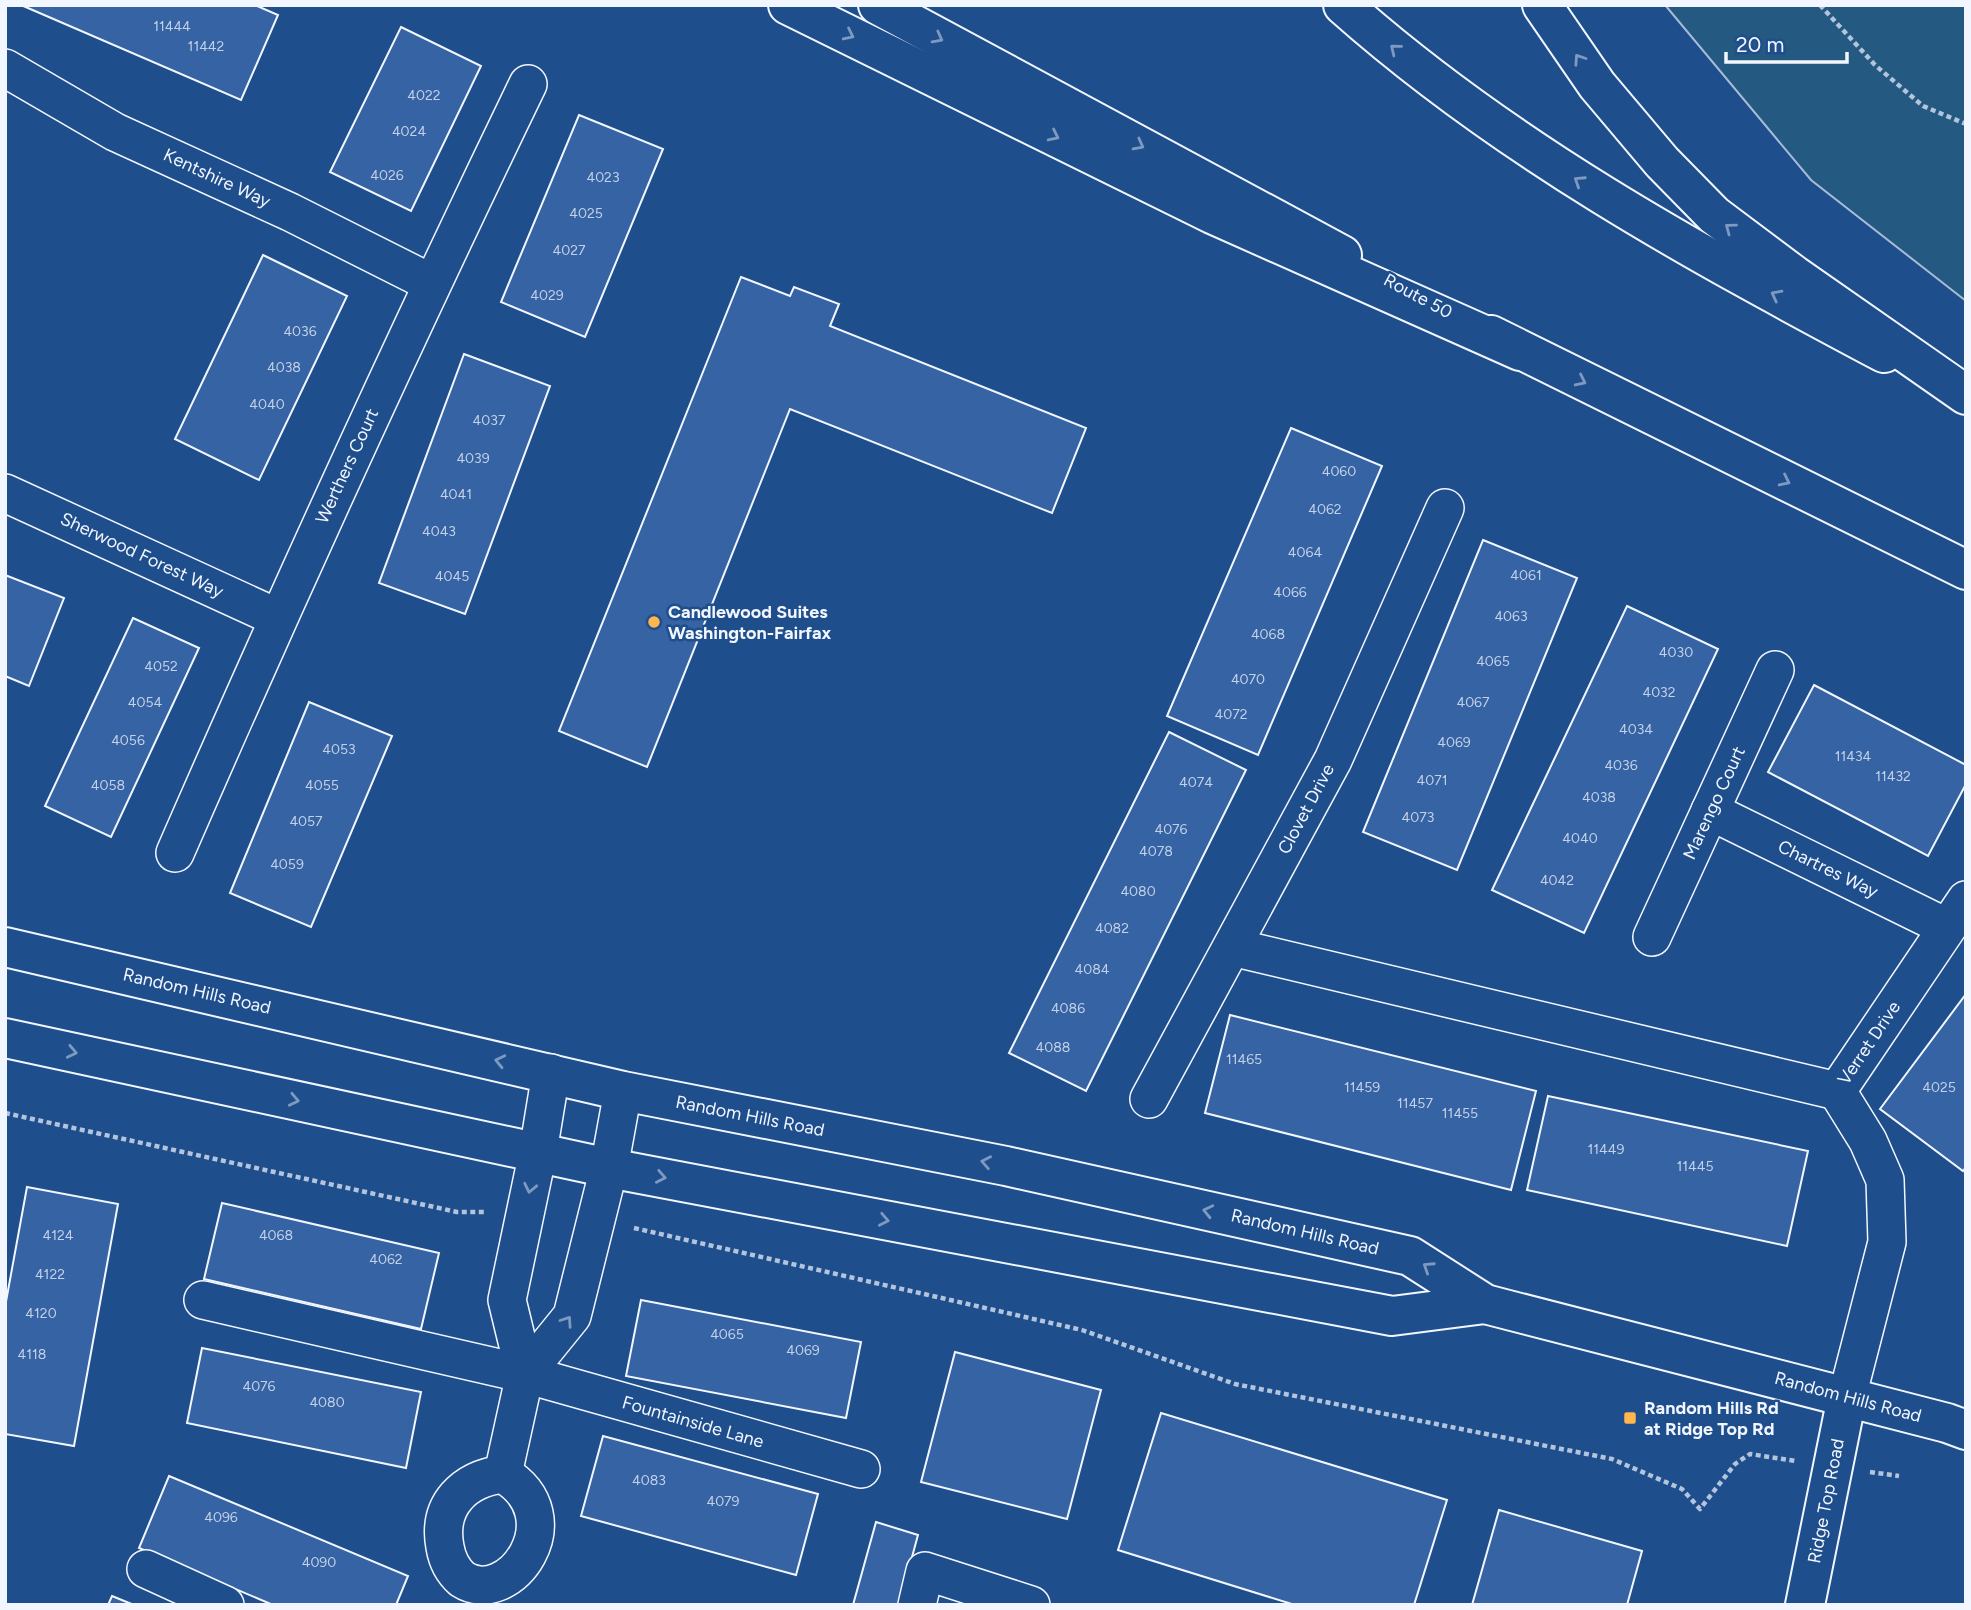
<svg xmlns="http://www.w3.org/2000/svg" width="1971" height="1610" viewBox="0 0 1971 1610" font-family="Figtree,sans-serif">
<rect width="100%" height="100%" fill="#1f4e8c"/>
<path fill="#245a82" stroke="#a8bbd7" stroke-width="2" d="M1665,5H1966V301L1811,180Z"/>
<g fill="#3563a3" stroke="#f2f6ff" stroke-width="2">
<path d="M21,5H255L278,15L241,100Z"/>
<path d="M401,27L481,66L411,211L330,172Z"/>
<path d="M579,115L663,149L585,337L501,302Z"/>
<path d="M263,255L347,296L259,480L175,439Z"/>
<path d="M741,277L790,296L794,287L839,304L830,326L1086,428L1052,513L790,409L647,767L559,731Z"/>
<path d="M464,354L550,386L465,614L379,583Z"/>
<path d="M1291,428L1382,466L1258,755L1167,716Z"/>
<path d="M1483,540L1577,578L1457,870L1363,832Z"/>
<path d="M5,575L64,598L29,686L5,676Z"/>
<path d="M1627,606L1718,649L1584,933L1492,890Z"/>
<path d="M133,618L199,648L111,837L45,806Z"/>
<path d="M1814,685L1966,765V784L1928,856L1768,772Z"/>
<path d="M309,702L392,736L311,927L230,893Z"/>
<path d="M1169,732L1246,770L1086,1091L1009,1053Z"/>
<path d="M1966,994V1167L1963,1171L1880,1109Z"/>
<path d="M1230,1015L1536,1091L1511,1190L1205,1113Z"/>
<path d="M1548,1096L1808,1151L1787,1246L1527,1190Z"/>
<path d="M27,1187L118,1204L74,1446L5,1434V1307Z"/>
<path d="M222,1203L439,1253L421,1329L204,1279Z"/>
<path d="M641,1300L861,1342L846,1418L626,1376Z"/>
<path d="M202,1348L421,1392L406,1468L187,1423Z"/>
<path d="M955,1352L1101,1390L1067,1519L921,1482Z"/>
<path d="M1161,1413L1447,1500L1414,1605H1295L1118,1550Z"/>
<path d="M603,1436L818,1494L796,1575L581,1516Z"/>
<path d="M169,1476L408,1576L396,1605H273L139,1548Z"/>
<path d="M1499,1510L1642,1551L1627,1605H1472Z"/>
<path d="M876,1522L918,1535L899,1605H853Z"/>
<path d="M112,1596L134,1605H108Z"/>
</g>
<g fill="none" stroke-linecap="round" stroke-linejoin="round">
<g stroke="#f2f6ff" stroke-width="40">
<g id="street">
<path d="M5,68L115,132L290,212L431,283"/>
<path d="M5,493L278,618"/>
<path d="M1710,811L1946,927"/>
<path d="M175,853C288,594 405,338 528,84"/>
<path d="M1652,937L1775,670"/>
<path d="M1232,947L1837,1091"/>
<path d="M1837,1091L1868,1141L1885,1180L1887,1242L1847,1397"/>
<path d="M1837,1091L1966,900"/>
<path d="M1149,1099L1333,760L1445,508"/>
<path d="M203,1300L525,1374L861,1469"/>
<path d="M525,1374L572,1316L609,1168L623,1091"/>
<path d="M503,1474L525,1374L507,1300L538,1152L551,1073"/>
<path d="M503,1474C576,1517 509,1610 462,1579C453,1571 447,1559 445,1547C437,1505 464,1479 503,1474Z"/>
<path d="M146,1569L225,1605"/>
<path d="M917,1605L925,1571L1031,1605"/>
</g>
</g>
<g stroke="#f2f6ff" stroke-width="42">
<g id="secondary">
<path d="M5,947L623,1091L1006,1166L1410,1256L1485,1304L1947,1423L1966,1430"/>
<path d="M5,1038L609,1168L1392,1316L1485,1304"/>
<path d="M1805,1605L1847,1397"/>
</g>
</g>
<g stroke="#f2f6ff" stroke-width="42">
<g id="primary">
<path d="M878,5L1342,255"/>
<path d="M1343,5C1505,149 1694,252 1884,353"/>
<path d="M1491,335L1966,570"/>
</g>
</g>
<g stroke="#f2f6ff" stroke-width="42">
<g id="highway">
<path d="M788,5L1212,214L1520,351"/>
<path d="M1542,5L1597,85L1662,162L1714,215L1794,275L1966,395"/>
</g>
</g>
<g stroke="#b3c4dc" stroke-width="4.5" stroke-dasharray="5 3.5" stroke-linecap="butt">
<path d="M1820,5L1875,65L1923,106L1966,124"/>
<path d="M5,1113L457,1212H487"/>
<path d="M634,1228L1082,1330L1235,1384L1612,1459L1682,1489L1700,1509L1735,1464L1750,1454L1796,1461"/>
<path d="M1870,1472L1899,1476"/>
</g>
<use href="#street" stroke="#1f4e8c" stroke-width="37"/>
<use href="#secondary" stroke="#1f4e8c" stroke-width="38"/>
<use href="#primary" stroke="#1f4e8c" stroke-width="38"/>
<use href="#highway" stroke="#1f4e8c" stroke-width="38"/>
</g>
<defs><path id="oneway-chevron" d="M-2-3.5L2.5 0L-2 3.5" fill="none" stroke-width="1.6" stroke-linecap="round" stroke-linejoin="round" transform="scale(1.75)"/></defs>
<g stroke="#7e9ac0">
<use href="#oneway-chevron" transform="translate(849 35) rotate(26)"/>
<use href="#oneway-chevron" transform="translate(938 38) rotate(28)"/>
<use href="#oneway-chevron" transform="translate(1395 49) rotate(-141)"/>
<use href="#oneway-chevron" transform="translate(1579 59) rotate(-124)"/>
<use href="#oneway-chevron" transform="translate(1054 136) rotate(26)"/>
<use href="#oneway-chevron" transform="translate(1139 145) rotate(28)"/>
<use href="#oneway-chevron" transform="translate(1579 181) rotate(-147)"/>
<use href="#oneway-chevron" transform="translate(1730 228) rotate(-143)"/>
<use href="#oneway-chevron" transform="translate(1776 295) rotate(-152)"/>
<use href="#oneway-chevron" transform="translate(1581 381) rotate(26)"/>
<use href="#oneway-chevron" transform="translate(1785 481) rotate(26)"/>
<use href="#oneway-chevron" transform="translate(72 1052) rotate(12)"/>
<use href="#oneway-chevron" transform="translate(500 1061) rotate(-167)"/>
<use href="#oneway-chevron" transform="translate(294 1100) rotate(12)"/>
<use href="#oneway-chevron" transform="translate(986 1162) rotate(-169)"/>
<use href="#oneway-chevron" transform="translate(661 1177) rotate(11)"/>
<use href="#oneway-chevron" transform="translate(530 1188) rotate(102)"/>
<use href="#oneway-chevron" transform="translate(1208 1211) rotate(-167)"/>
<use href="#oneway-chevron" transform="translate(884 1220) rotate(11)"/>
<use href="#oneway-chevron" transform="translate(1428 1267) rotate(-147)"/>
<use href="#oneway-chevron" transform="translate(567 1321) rotate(-56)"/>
</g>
<g fill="#ffb74d" stroke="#1f4e8c" stroke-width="2.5">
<circle cx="654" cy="622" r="7"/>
<rect x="1623" y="1411" width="14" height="14" rx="3.5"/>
</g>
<g text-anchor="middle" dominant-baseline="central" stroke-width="5" stroke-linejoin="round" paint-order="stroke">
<g font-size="14" fill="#c3d1e8">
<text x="172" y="26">11444</text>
<text x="206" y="46">11442</text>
<text x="424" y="95">4022</text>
<text x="409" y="131">4024</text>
<text x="387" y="175">4026</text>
<text x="603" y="177">4023</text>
<text x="586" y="213">4025</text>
<text x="569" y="250">4027</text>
<text x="547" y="295">4029</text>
<text x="300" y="331">4036</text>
<text x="284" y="367">4038</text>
<text x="267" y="404">4040</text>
<text x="489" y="420">4037</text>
<text x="473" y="458">4039</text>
<text x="1339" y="471">4060</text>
<text x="456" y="494">4041</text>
<text x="1325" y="509">4062</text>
<text x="439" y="531">4043</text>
<text x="1305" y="552">4064</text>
<text x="1526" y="575">4061</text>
<text x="452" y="576">4045</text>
<text x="1290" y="592">4066</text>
<text x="1511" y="616">4063</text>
<text x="1268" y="634">4068</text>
<text x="1676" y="652">4030</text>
<text x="1493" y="661">4065</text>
<text x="161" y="666">4052</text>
<text x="1248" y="679">4070</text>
<text x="1659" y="692">4032</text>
<text x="145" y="702">4054</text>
<text x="1473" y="702">4067</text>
<text x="1231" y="714">4072</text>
<text x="1636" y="729">4034</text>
<text x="128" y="740">4056</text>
<text x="1454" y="742">4069</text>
<text x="339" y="749">4053</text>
<text x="1853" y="756">11434</text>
<text x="1621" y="765">4036</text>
<text x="1893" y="776">11432</text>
<text x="1432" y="780">4071</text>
<text x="1196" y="782">4074</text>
<text x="108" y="785">4058</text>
<text x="322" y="785">4055</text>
<text x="1599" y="797">4038</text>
<text x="1418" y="817">4073</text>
<text x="306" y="821">4057</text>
<text x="1171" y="829">4076</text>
<text x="1580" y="838">4040</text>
<text x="1156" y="851">4078</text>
<text x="287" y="864">4059</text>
<text x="1557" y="880">4042</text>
<text x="1138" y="891">4080</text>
<text x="1112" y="928">4082</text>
<text x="1092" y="969">4084</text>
<text x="1068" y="1008">4086</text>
<text x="1053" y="1047">4088</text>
<text x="1244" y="1059">11465</text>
<text x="1362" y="1087">11459</text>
<text x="1939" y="1087">4025</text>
<text x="1415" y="1103">11457</text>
<text x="1460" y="1113">11455</text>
<text x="1606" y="1149">11449</text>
<text x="1695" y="1166">11445</text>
<text x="58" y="1235">4124</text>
<text x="276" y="1235">4068</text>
<text x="386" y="1259">4062</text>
<text x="50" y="1274">4122</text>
<text x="41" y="1313">4120</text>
<text x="727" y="1334">4065</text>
<text x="803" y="1350">4069</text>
<text x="32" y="1354">4118</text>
<text x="259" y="1386">4076</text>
<text x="327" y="1402">4080</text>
<text x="649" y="1480">4083</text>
<text x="723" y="1501">4079</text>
<text x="221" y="1517">4096</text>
<text x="319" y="1562">4090</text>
</g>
<g font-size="18" fill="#f2f6ff" stroke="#1f4e8c">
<text transform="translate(217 178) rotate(25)">Kentshire Way</text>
<text transform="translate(1418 296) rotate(28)">Route 50</text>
<text transform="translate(347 466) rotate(-65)">Werthers Court</text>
<text transform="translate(142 555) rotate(25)">Sherwood Forest Way</text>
<text transform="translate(1714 803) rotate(-65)">Marengo Court</text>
<text transform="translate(1306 809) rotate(-62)">Clovet Drive</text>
<text transform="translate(1828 869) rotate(26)">Chartres Way</text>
<text transform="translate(197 991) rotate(13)">Random Hills Road</text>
<text transform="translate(1869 1043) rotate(-56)">Verret Drive</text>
<text transform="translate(750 1116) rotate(11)">Random Hills Road</text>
<text transform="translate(1305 1232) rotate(13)">Random Hills Road</text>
<text transform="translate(1848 1397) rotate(15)">Random Hills Road</text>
<text transform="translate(693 1422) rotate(16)">Fountainside Lane</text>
<text transform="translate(1826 1501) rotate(-79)">Ridge Top Road</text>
</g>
<g font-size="18" font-weight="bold" fill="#f2f6ff" stroke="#1f4e8c" text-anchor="start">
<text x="668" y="612">Candlewood Suites<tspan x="668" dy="21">Washington-Fairfax</tspan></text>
<text x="1644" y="1408">Random Hills Rd<tspan x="1644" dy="21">at Ridge Top Rd</tspan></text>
</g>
</g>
<rect width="1971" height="1610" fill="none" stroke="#f2f6ff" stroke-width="14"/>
<path d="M1726 52v10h121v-10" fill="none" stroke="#f2f6ff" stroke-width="3.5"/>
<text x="1736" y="52" font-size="21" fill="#f2f6ff" stroke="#1f4e8c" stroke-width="5" paint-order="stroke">20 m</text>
</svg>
